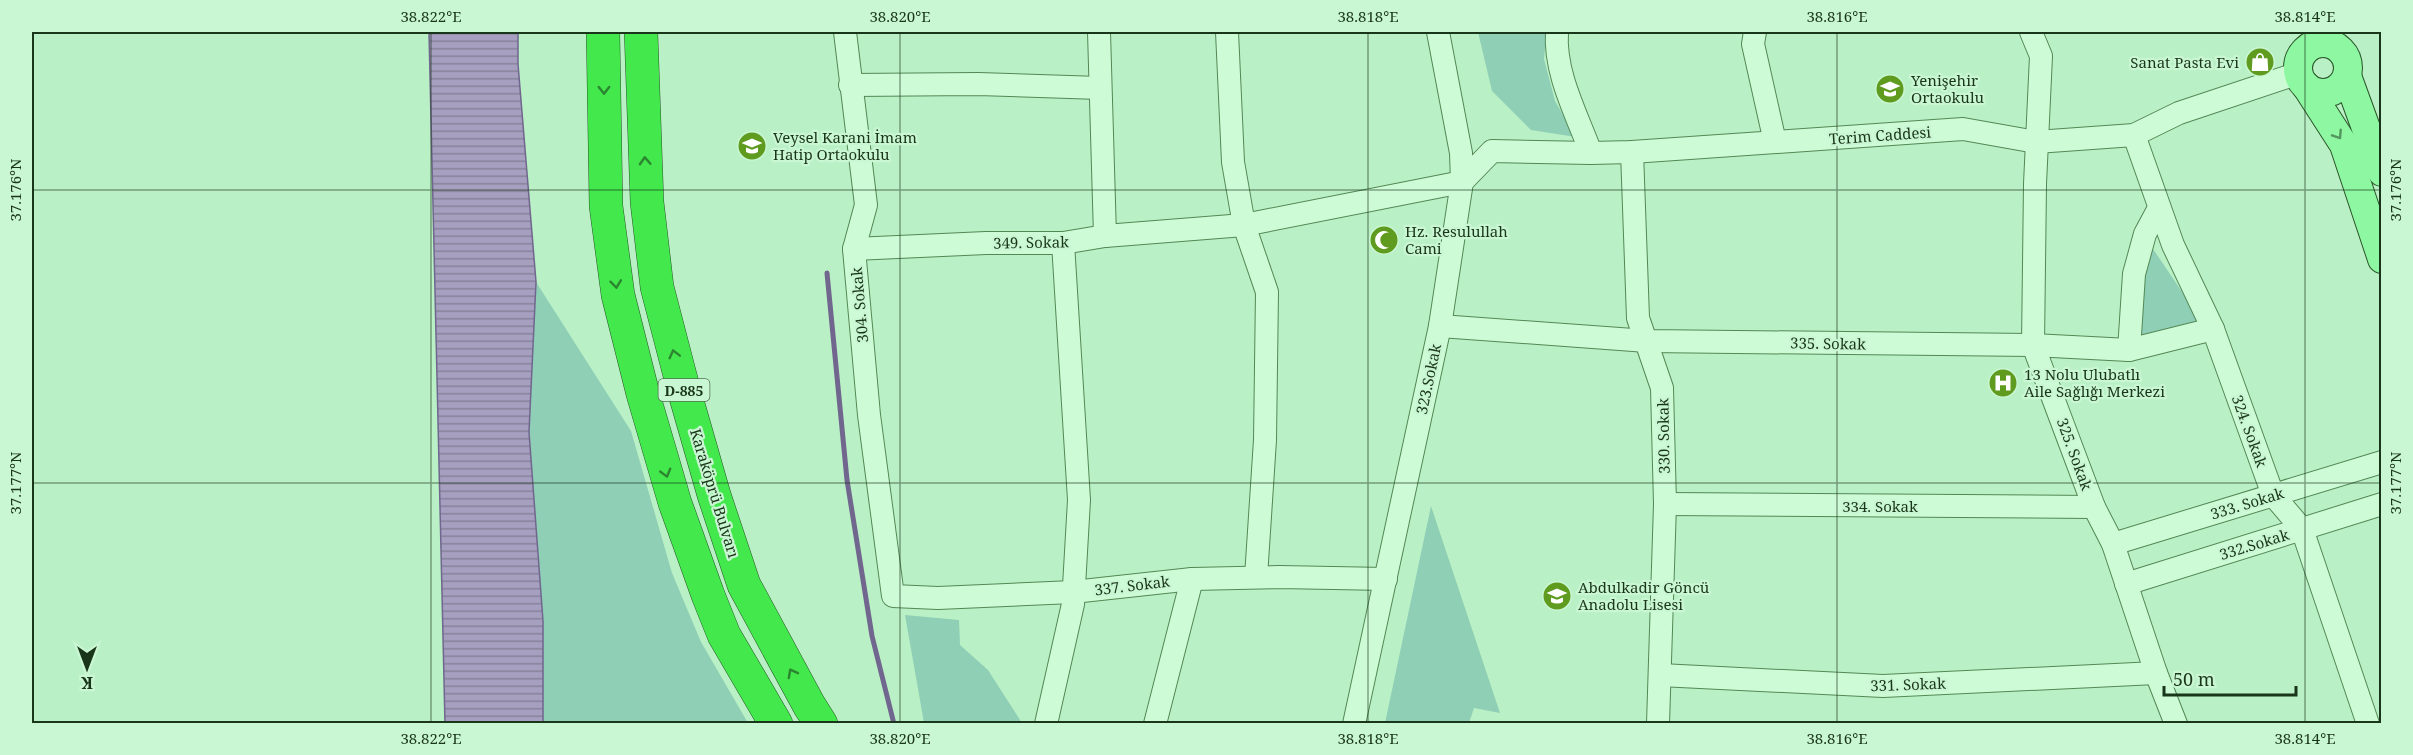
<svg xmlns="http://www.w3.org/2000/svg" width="2413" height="755" viewBox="0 0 2413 755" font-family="'Noto Serif',serif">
<defs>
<pattern id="water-rules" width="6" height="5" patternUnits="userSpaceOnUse" patternTransform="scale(1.5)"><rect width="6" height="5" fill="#a69fc0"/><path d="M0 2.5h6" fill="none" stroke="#86829b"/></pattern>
</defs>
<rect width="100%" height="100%" fill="#baf0c5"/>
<g fill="#8ecfb6">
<path d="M1478,32H1547L1544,59L1555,101L1576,137L1531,130L1492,91Z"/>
<path d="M2147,240L2205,326L2137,343Z"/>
<path d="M536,282L631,431L672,573L701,642L748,723H543V621L529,432Z"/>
<path d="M1431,506L1500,713L1474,708L1469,723H1385Z"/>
<path d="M905,615L959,620L960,645L988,670L1022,723H924Z"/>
</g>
<path fill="url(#water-rules)" stroke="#70668e" stroke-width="1.5" d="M429,32H518V64L536,282L529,432L543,621V723H445Z"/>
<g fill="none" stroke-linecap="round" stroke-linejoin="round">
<path stroke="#70668e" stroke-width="5" d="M827,273L847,480L872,636L894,724"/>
<g stroke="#538855" stroke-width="24">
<g id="minor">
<path d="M845,32L866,205L854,249L869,415L893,596L938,598L1073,592L1192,579L1279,577L1386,579"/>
<path d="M1099,32L1105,236"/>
<path d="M1227,32L1233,162L1244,225L1267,292L1265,440L1256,577"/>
<path d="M1557,32C1554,73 1577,115 1591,153"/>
<path d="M1755,32L1753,44L1775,142"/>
<path d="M2031,32L2041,56L2035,184L2033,345L2094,507L2113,544L2156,673L2176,724"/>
<path d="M850,85L978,84L1100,88"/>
<path d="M2134,135L2173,245L2213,329L2273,495L2302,529L2368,724"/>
<path d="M1632,152L1638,318L1662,388L1665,504L1658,724"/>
<path d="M854,249L986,243H1063L1105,236L1244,225L1462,182L1492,151L1591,153L1632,152L1963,129L2036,142L2134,135L2179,113L2299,73"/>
<path d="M1440,326L1647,341L2033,345L2129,350L2213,329"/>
<path d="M2129,350L2134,274L2145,234L2159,208"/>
<path d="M1665,504L2094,507"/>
<path d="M2113,544L2382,462"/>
<path d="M2126,584L2382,504"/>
<path d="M1660,675L1883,686L2156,673"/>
<path d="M1046,724L1073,604L1079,500L1063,243"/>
<path d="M1155,724L1192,579"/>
<path d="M1354,724L1440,326L1462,182L1461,153L1438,32"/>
</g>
</g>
<g stroke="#2a5529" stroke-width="30">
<g id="major">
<circle cx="2323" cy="68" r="25"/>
<path d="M2347,76L2382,172"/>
<path d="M2306,86L2344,145L2382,259"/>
</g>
</g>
<g stroke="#2a5529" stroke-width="34">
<g id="highway">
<path d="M603,32L606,206L618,295L643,394L675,503L708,595L724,635L776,724"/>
<path d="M641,32L647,202L657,287L683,387L714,495L744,585L809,705L821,724"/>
</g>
</g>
<use href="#minor" stroke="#cdfbd6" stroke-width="22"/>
<use href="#major" stroke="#8df8a1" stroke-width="28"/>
<use href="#highway" stroke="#42e84c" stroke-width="33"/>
</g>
<defs><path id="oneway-chevron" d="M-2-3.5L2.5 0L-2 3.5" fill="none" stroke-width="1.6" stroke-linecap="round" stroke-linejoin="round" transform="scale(1.5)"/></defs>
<g stroke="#2c8630">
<use href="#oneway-chevron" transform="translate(604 90) rotate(89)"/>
<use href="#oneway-chevron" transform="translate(645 161) rotate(-93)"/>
<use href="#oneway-chevron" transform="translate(616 284) rotate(83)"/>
<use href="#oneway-chevron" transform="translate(674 354) rotate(-104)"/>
<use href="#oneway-chevron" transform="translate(666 473) rotate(74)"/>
<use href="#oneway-chevron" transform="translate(792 673) rotate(-118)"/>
</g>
<use stroke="#54975e" href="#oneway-chevron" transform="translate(2338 135) rotate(57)"/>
<path fill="none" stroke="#1a361a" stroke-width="1.5" stroke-opacity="0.45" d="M431,32V724M900,32V724M1368,32V724M1837,32V724M2305,32V724M32,190H2382M32,483H2382"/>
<defs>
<g id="shop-disc" transform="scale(1.5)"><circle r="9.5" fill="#5e9b1f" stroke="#caf7d3"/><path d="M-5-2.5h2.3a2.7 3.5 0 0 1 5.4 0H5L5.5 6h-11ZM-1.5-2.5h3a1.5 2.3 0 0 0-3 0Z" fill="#fff"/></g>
<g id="school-disc" transform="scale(1.5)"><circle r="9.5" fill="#5e9b1f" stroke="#caf7d3"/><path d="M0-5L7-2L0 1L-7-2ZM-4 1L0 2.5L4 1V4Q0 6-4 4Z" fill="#fff"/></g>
<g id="mosque-disc" transform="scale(1.5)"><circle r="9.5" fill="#5e9b1f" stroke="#caf7d3"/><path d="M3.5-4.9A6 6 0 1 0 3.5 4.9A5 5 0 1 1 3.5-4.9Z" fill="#fff"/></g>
<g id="hospital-disc" transform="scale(1.5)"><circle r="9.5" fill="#5e9b1f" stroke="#caf7d3"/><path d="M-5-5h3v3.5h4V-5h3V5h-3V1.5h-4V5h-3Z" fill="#fff"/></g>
</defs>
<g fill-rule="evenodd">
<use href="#shop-disc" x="2260" y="62"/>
<use href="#school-disc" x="1890" y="89"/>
<use href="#school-disc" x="752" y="146"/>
<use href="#mosque-disc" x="1384" y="240"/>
<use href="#hospital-disc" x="2003" y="383"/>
<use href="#school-disc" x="1557" y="596"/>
</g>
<g text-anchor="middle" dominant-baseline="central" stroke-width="4.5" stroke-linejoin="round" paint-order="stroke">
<rect fill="#caf7d3" stroke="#4f7052" stroke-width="1.5" x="658.5" y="379" width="51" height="22" rx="4.5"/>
<g font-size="14" font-weight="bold" fill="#1a361a">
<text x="684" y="390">D-885</text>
</g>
<g font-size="15" fill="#1a361a" stroke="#caf7d3" text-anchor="start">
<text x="2239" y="62" text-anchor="end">Sanat Pasta Evi</text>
<text x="1911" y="80">Yenişehir<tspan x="1911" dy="17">Ortaokulu</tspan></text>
<text x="773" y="137">Veysel Karani İmam<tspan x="773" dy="17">Hatip Ortaokulu</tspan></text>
<text x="1405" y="231">Hz. Resulullah<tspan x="1405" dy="17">Cami</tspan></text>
<text x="2024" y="374">13 Nolu Ulubatlı<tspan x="2024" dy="17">Aile Sağlığı Merkezi</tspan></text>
<text x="1578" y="587">Abdulkadir Göncü<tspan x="1578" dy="17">Anadolu Lisesi</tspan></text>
</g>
<g font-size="15" fill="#1a361a" stroke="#caf7d3">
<text transform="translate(1880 135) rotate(-4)">Terim Caddesi</text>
<text transform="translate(1031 242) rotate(-1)">349. Sokak</text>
<text transform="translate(859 305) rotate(-95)">304. Sokak</text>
<text transform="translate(1828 343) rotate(1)">335. Sokak</text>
<text transform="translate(1428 379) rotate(-78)">323.Sokak</text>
<text transform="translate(2250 431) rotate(70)">324. Sokak</text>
<text transform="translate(1663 436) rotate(-91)">330. Sokak</text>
<text transform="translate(2075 454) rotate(70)">325. Sokak</text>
<text transform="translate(715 493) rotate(73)">Karaköprü Bulvarı</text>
<text transform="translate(2247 503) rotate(-17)">333. Sokak</text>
<text x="1880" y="506">334. Sokak</text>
<text transform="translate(2254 544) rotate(-17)">332.Sokak</text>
<text transform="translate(1132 585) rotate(-7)">337. Sokak</text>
<text transform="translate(1908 684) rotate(-2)">331. Sokak</text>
</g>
</g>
<rect width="2413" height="755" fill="none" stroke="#caf7d3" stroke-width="66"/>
<g transform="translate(87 668) rotate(180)" stroke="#caf7d3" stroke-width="4.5" paint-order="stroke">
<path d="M0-4.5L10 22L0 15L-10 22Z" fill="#1a361a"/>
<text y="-9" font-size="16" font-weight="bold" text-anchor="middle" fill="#1a361a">K</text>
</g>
<path d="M2164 686v9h132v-9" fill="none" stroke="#1a361a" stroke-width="3"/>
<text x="2173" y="686" font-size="18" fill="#1a361a" stroke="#caf7d3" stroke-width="4.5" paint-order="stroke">50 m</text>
<rect x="33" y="33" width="2347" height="689" fill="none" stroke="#1a361a" stroke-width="2"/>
<g font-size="15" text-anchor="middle" fill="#1a361a">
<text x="431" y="22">38.822°E</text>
<text x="900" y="22">38.820°E</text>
<text x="1368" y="22">38.818°E</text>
<text x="1837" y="22">38.816°E</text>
<text x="2305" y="22">38.814°E</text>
<text transform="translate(2396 190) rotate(-90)" y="5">37.176°N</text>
<text transform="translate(16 190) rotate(-90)" y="5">37.176°N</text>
<text transform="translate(2396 483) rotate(-90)" y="5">37.177°N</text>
<text transform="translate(16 483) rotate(-90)" y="5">37.177°N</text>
<text x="431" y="744">38.822°E</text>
<text x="900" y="744">38.820°E</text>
<text x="1368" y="744">38.818°E</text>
<text x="1837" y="744">38.816°E</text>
<text x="2305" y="744">38.814°E</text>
</g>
</svg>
